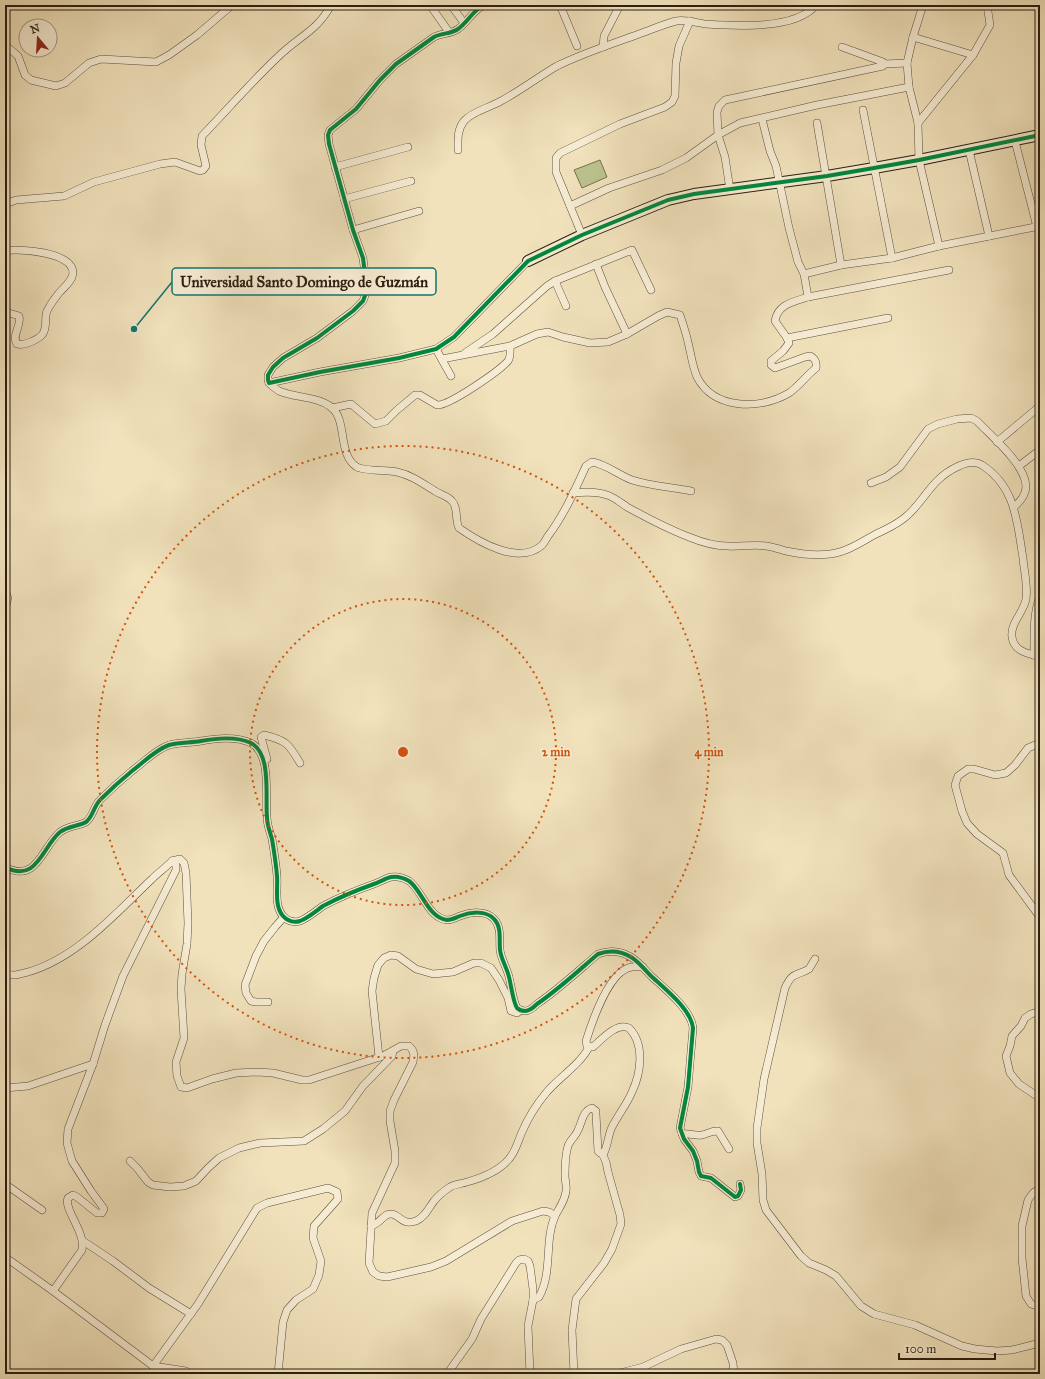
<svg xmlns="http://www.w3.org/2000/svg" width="1045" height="1379" viewBox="0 0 1045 1379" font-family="'IM FELL Great Primer',serif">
<rect width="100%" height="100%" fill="#f1e2bc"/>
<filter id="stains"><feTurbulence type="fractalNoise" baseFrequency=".005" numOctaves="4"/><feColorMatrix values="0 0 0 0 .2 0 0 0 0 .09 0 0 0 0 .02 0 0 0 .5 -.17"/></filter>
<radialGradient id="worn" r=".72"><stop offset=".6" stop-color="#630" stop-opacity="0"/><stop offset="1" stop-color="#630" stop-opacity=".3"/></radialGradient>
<path fill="#bcc38f" stroke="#747050" d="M600,160L607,177L582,188L574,170Z"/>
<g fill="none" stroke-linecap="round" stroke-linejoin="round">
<g stroke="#5c4f3c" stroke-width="8">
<g id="street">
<path d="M434,5L432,8L449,32"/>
<path d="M451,5L464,23"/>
<path d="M484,5C473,10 468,22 458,29C451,34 442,33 434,37L396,64L380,80L356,109L330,130L328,135L329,144L353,230L363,258L367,290L363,301L353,311L317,338L283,358L273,367L268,375V380L269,383L320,372L399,358L436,349L454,337L528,261"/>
<path d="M560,5L577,46"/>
<path d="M923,5L913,37L907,63L909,87L918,123L919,160L939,246"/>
<path d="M913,37L973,55"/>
<path d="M5,45L18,56L25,75L31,80L56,86L65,83L89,63L101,59L156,62L169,55L197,35L232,5"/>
<path d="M603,47L604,36L620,5"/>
<path d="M884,64L907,63"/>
<path d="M863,110L892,258"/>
<path d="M762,119L770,151L776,166L789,228L798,262L804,274"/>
<path d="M817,123L841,265"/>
<path d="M918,123L973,55L990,25L987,5"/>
<path d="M1015,141L1037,227"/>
<path d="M458,150C458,139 457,130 464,121C473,111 489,108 501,101C520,91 538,77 557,66C583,53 612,44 639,34C651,30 664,24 676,21C686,19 696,23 706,24C735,26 796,30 816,5"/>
<path d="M969,150L989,236"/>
<path d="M335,167L408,147"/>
<path d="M730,190L725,157L718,135L717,112L719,106L725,100L883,66L884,64L883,62L842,47"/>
<path d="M344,199L411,181"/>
<path d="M5,204L16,200L64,196L94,182L160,164L175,162L200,171L203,170L206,166L201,145L202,136C228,109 253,80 281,54C300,36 318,30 331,5"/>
<path d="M570,206L556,172V158L560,153L620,124L665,107L672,102L675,96L676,63L679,46L690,21"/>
<path d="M353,230L419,211"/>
<path d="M582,235L570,206L609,188L662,170L686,158L718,135L740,123L817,105L909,87"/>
<path d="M5,251C19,248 73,252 73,273C72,282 64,287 59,293C55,298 50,305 47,311C44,318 48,328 42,335C37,340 24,346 17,344C11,335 22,326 19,316L9,313L5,316"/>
<path d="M596,264L605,287L627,334"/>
<path d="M555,281L566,306"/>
<path d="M808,297L804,274L841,265L892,258L939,246L1040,226"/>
<path d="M787,338L888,318"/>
<path d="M436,349L451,376"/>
<path d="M465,353L493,334L547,286L555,281L632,250L651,290"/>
<path d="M442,359L510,346L537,334L548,332L563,337L590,343L608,342L627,334L658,316L667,312L680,315C683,324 686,333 688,342C691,354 692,365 697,377C714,410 760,410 789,393C799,386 806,376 816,368C817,363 815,358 810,356L805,357L775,368L771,365V361L783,351L789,343L787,338L775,321C778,304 793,302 808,297L949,270"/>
<path d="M269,383C272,386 276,389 279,391C295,398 317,396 331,407C348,420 337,455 357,467C363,471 388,470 397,472C411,475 422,483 435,491C441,495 451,497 454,504C458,512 455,520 459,528C479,542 518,565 541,546C544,544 546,539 548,536C564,515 575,490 586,466L592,462C606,464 618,475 632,480C651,486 671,487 691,491"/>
<path d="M332,408L351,404L375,424L386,421L397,410L415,395H420L437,405C449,406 499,371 508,361C511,357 510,351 510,346"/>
<path d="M997,442L1040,406"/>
<path d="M1019,466L1040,450"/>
<path d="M871,483L886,477L900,467L928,429L938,424L957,419L971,418L977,421C992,437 1025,464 1026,486C1026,494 1020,502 1014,507"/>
<path d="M573,493C584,492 596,491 607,495C614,497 621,503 627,507C647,518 668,529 689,537C701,542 715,546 728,546C741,547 753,544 766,546C773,547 779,549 786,551C800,554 815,556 830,554C847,552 861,542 876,534C885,530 895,525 903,519C917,509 925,493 937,481C947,471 969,457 982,465C1016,487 1017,522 1023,558C1024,571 1028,586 1026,599C1024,612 1010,623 1012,637C1014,652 1028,653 1040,657"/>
<path d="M5,591L8,598L5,609"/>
<path d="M1034,655C1034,635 1033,614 1040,596"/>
<path d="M1040,743L1028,748L1015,765L1006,773L995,775L974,769H968L958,776L955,785L962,811L967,823L977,834L1003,853L1009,875L1040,917"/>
<path d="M267,759L261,737L264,735C286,740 289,744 300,763"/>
<path d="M5,867C37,884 42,847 60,832C68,826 79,826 86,822C93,817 94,805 101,799C111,789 121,780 132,771C144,762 155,750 169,745C180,742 190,743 201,741C217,738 236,736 251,743C272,754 265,797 267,817C267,825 270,832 272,839C274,851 276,864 277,876C278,888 274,906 283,916C287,921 294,923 300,921C308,918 316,911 323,906C340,897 357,890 374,884C380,882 386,878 391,877C397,876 404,878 409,881C422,890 428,918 447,920C452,920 455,918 460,916C470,912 486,910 494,919C502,927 499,941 500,950C501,959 507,968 509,977C511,984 513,1002 517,1008C519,1010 522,1011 525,1011C530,1011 534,1007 537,1004C559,989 578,971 598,954C609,950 621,951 631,957C639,962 644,969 651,976C664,988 691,1009 693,1028L688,1087L680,1128L684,1139L693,1151L697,1161L699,1172L701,1176L711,1178L735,1197L738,1196L741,1190L740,1184"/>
<path d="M815,959L809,969C795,977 793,971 785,988L764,1079L757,1128V1143L762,1174L763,1200L766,1210L801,1256L809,1263L826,1270L836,1276L861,1306L874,1314L915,1325L962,1346L975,1349L997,1351L1012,1350L1040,1343"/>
<path d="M5,973C13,977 20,974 28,972C77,958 116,913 152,879C158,873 165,868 172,861L180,859L184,863L186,873L188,923L187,944L182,974L181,989L184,1038L176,1062L177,1076L181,1087L187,1088L212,1079L236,1073L257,1072L273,1073L302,1080H309L383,1056L401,1046H409C415,1051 414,1056 413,1062L394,1100L390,1111V1121L395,1151V1163L372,1213L369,1263L373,1272L379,1276L387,1277L431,1267L446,1261L512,1221L543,1211L549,1212L555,1216"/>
<path d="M268,1002H256L251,1001L246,993L245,985L256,956L264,941L275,927L284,917"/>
<path d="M1040,1011L1031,1014L1025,1018L1021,1026L1012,1036L1010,1046L1006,1056L1010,1073L1019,1084L1040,1098"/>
<path d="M379,1057L372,991L374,978L378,965L384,958L391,955L398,956L416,969L433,974L453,972L474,963H481L491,968L499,980L508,998L511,1011L517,1013L521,1010"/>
<path d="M5,1088L28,1086L93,1064"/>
<path d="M682,1134C689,1133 695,1136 702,1135C708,1134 712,1130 718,1131L729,1149"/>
<path d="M130,1161L137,1168L148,1182L153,1185L170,1187L184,1186L196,1181L208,1168L219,1158L239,1148L260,1143L304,1141L323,1129L345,1111L363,1086L392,1056L393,1051"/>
<path d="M5,1184L42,1210"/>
<path d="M1040,1188L1033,1193L1028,1200L1022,1226V1258L1026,1296L1031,1304L1040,1307"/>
<path d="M371,1226C380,1224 384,1213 391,1214C400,1214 401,1226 416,1221C425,1217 428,1209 434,1201C438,1196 444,1191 450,1187C455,1184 461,1184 467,1182C481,1178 499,1171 509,1159C516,1151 518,1141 522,1132C528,1118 536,1105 546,1093C558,1078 580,1065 589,1047"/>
<path d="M83,1241L113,1261L149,1288L191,1314"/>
<path d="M5,1257L53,1291L153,1366L186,1371L192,1374"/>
<path d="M53,1291L82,1250C86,1232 63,1209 68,1198L73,1195L77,1197L97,1213H102L104,1209L102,1206L91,1191L72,1161L67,1143L68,1129L93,1064L105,1025L123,976L176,870V865L172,861"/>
<path d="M533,1300L539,1297C553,1272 544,1241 555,1216C559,1208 565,1201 566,1191C567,1186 565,1181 565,1176C565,1165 565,1155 568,1146C570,1140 576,1136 578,1130C582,1123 582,1111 592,1108L596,1111V1114L598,1151L600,1153H604C608,1145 608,1135 612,1127C618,1115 627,1104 632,1092C641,1073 645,1044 629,1028C617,1022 602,1039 593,1047L587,1046L586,1041C592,1022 608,975 628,968C633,966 638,967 643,967"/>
<path d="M153,1366L198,1304L257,1208L267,1203L328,1188L337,1192L338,1199L314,1226L313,1238L321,1261L319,1275L313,1289L296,1300L287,1310L283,1322L278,1374"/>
<path d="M447,1374L472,1339L481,1319L516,1263L519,1260L524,1259L528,1261L530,1266L533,1289V1300L528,1326L530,1374"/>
<path d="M574,1374L572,1330L576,1299L604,1263L612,1249L621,1224L620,1215L608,1172L606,1162L602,1153"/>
<path d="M616,1374L643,1367L681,1349L716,1339L722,1340L727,1345L733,1363L734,1374"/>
</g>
</g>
<g stroke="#2b1e11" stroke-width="12">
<path id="secondary" d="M528,261L582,235L668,200L694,194L827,176L874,168L919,160L1040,135"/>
</g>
<use href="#street" stroke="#f6ecd3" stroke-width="7"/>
<use href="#secondary" stroke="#f6ecd3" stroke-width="10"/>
<g stroke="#f6ecd3" stroke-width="6">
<g id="cycleway">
<path d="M484,5C473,10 468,22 458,29C451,34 442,33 434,37L396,64L380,80L356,109L330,130L328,135L329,144L353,230L363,258L367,290L363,301L353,311L317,338L283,358L273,367L268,375V380L269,383L320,372L399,358L436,349L454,337L528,261L582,235L668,200L694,194L827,176L874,168L919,160L1040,135"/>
<path d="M5,867C37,884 42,847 60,832C68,826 79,826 86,822C93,817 94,805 101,799C111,789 121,780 132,771C144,762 155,750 169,745C180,742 190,743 201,741C217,738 236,736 251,743C272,754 265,797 267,817C267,825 270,832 272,839C274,851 276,864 277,876C278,888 274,906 283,916C287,921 294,923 300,921C308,918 316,911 323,906C340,897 357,890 374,884C380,882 386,878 391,877C397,876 404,878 409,881C422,890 428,918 447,920C452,920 455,918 460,916C470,912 486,910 494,919C502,927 499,941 500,950C501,959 507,968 509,977C511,984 513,1002 517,1008C519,1010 522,1011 525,1011C530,1011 534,1007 537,1004C559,989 578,971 598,954C609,950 621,951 631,957C639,962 644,969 651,976C664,988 691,1009 693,1028L688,1087L680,1128L684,1139L693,1151L697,1161L699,1172L701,1176L711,1178L735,1197L738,1196L741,1190L740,1184"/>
</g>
</g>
<use href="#cycleway" stroke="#00873e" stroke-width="4"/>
</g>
<g fill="none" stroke="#d5530c" stroke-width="2" stroke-dasharray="2 4">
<circle cx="403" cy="752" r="153"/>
<circle cx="403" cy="752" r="306"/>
</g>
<circle cx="403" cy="752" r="6" fill="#d5530c" stroke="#f6ecd3" stroke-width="2"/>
<g font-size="12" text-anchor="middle" font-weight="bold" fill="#d5530c" stroke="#f6ecd3" stroke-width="3" stroke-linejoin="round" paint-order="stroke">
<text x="556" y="756">2 min</text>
<text x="709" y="756">4 min</text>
</g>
<path fill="none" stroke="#0f766e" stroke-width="1.5" d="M134 329L172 282"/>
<circle fill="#0f766e" stroke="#f6ecd3" stroke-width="1.5" cx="134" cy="329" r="4"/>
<rect fill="#f6ecd3" stroke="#0f766e" stroke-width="1.5" x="172" y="268" width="264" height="27" rx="4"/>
<g font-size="15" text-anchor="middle" font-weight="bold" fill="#2b1e11">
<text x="304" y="287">Universidad Santo Domingo de Guzmán</text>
</g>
<rect width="1045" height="1379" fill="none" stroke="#f1e2bc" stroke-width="20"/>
<rect x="6" y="6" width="1033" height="1367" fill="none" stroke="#2b1e11" stroke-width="2"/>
<rect x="10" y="10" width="1025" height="1359" fill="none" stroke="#2b1e11"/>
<g transform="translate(38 38) rotate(342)"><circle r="19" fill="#f6ecd3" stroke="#a59a85"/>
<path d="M0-3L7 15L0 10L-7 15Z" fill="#8f2418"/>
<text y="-6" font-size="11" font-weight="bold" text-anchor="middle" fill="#2b1e11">N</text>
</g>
<path d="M899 1353v6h96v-6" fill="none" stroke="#2b1e11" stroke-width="2"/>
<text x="905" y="1353" font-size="12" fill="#2b1e11" stroke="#f6ecd3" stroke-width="3" paint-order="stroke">100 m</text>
<rect width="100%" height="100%" filter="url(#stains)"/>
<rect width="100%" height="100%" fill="url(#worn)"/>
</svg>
